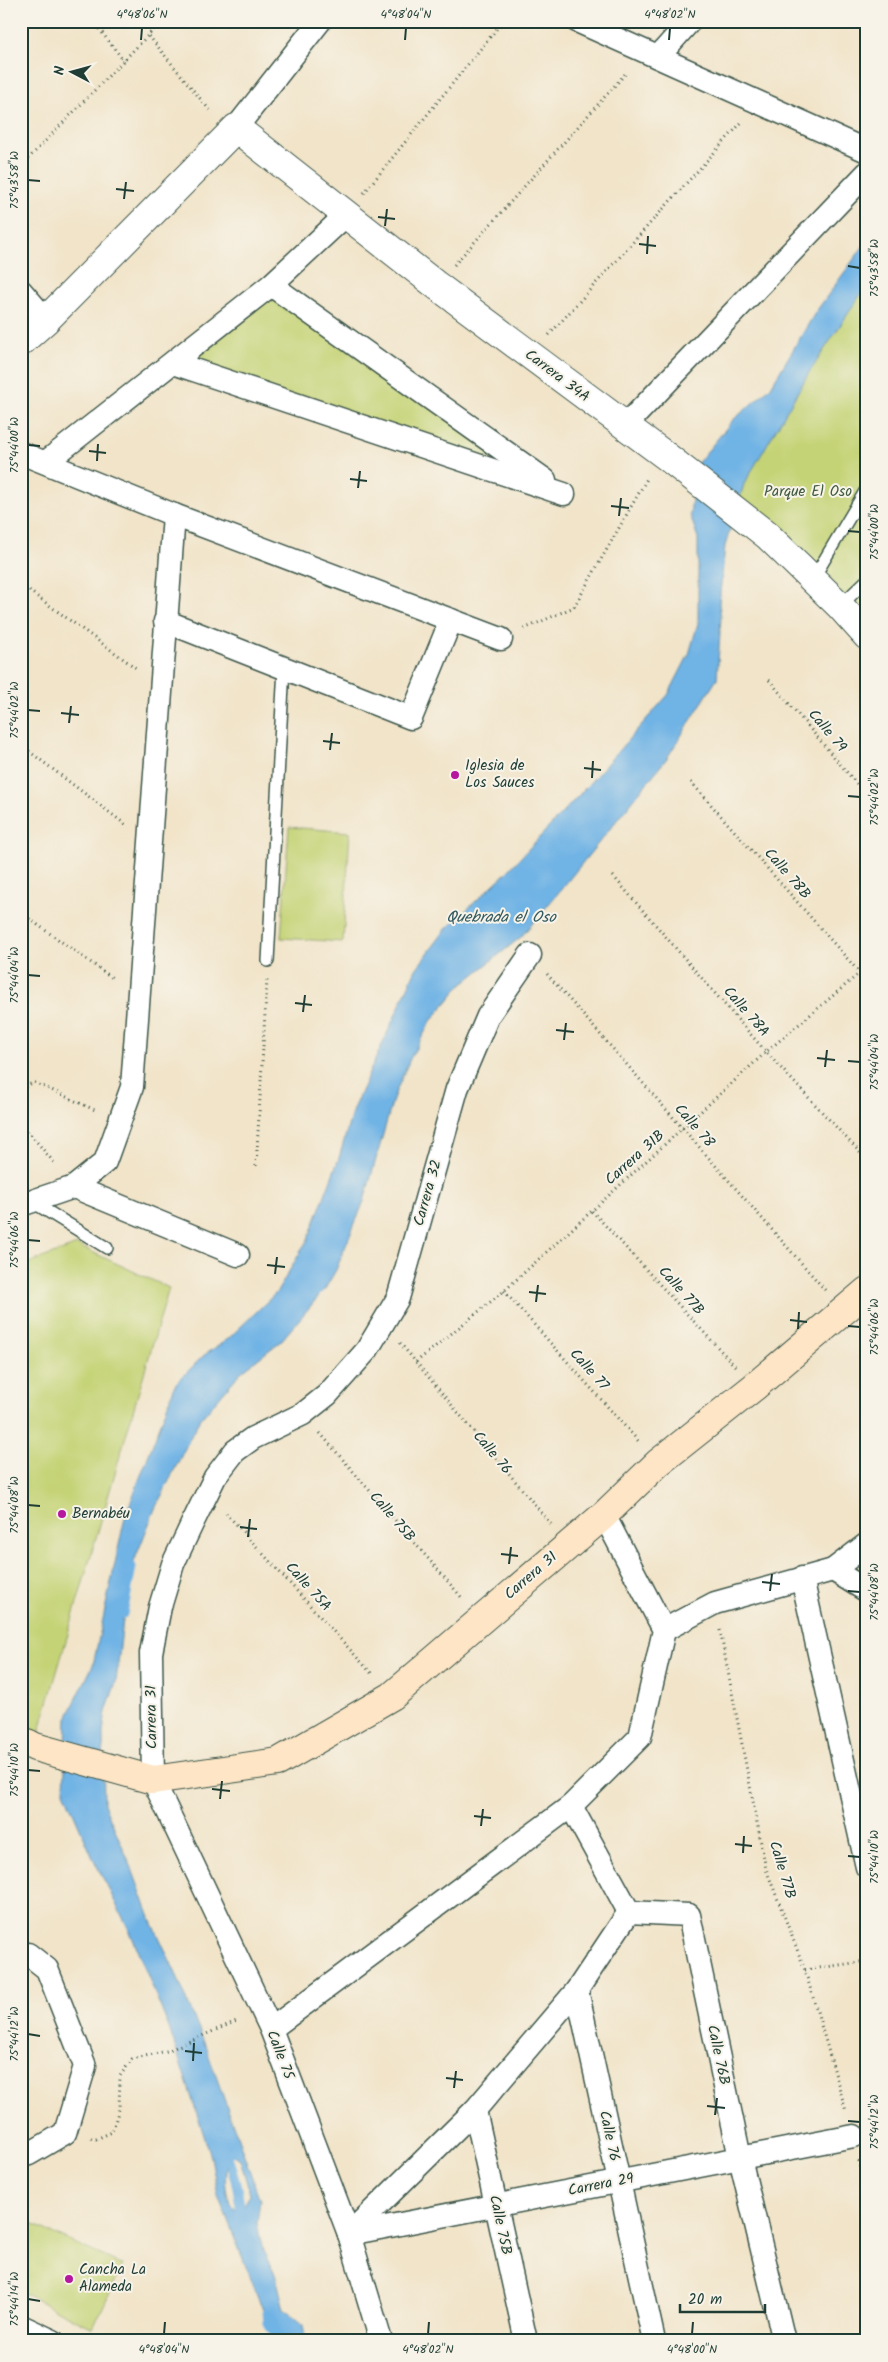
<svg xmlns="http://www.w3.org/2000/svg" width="888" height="2362" viewBox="0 0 888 2362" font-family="Kalam,sans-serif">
<rect width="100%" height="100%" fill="#f7f3e8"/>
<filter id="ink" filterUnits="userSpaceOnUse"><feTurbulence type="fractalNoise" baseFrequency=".02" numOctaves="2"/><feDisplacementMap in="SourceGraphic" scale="10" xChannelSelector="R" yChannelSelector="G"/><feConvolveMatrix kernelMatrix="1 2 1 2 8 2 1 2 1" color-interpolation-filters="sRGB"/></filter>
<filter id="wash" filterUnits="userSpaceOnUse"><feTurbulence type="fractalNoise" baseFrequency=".0096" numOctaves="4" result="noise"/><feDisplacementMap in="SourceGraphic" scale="20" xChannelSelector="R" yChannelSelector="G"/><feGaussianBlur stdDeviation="1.12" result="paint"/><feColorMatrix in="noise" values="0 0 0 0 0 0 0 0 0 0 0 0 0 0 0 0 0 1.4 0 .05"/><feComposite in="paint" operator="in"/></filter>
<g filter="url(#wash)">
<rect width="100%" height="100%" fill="#f1e4c9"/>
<g fill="#c4d375" stroke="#728854">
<path d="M271,285L564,494L173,363Z"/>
<path d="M867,285V636L736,511L744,484L810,371Z"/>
<path d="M289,827L350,832L343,942L281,938Z"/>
<path d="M77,1245L169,1288L35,1747L21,1740V1266Z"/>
<path d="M21,2219L123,2265L93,2328L21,2292Z"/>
</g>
<path fill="#6fb3e5" stroke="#47788c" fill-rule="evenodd" d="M867,241V285L810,371L744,484L725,546L719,604L721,617L717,679L667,758L559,892L521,937L459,987L431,1021L410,1059L394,1096L364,1201L336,1270L325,1289L281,1341L241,1372L198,1422L154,1511L132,1567L124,1611L116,1682L106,1712L103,1732L104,1804L131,1866L149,1915L178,1978L205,2045L260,2200L257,2223L263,2251L276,2276L284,2309L303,2325L306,2341H281L279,2334L268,2323L218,2195L211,2157L169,2028L131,1934L92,1856L64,1791L67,1718L93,1665L125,1517L176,1383L203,1356L228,1339L277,1292L308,1239L339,1158L353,1109L416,969L446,929L507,872L579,795L668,695L689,654L698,623V538L690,515L696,465L733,420L770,388L815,313ZM234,2155L240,2159L250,2194L240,2213C223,2201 224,2177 228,2157Z"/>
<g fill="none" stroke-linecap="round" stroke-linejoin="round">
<g stroke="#6fb3e5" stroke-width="9">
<path d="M123,1614L132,1567L127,1559"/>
<path d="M225,2146L237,2187L243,2223"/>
<path d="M267,2311L268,2323L279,2341"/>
</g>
</g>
</g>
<g filter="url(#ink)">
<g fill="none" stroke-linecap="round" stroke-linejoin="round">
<g stroke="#3e564a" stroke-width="14">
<g id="service">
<path d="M813,579L867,488"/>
<path d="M840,606L867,580"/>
<path d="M268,961L284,668"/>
<path d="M31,1201L107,1248"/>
</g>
</g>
<g stroke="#3e564a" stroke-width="25">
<g id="minor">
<path d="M577,21L867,151"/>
<path d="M658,57L690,21"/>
<path d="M236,128L320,21"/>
<path d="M271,285L545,480"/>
<path d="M21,291L46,320"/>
<path d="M173,363L564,494"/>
<path d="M625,426L867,173"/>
<path d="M21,453L174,515L501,639"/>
<path d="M46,462L271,285L346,215"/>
<path d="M165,621L411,718L451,620"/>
<path d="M74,1187L238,1255"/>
<path d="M21,1205L74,1187L105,1162L132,1087L174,515"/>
<path d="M833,1570L867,1591"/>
<path d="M802,1578L867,1867"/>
<path d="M664,1630L715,1603L833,1570L867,1544"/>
<path d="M571,1806L629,1912"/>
<path d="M629,1912L689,1915L740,2158L784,2341"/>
<path d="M577,1990L654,2341"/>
<path d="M271,2029L571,1806L640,1737L664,1630L604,1515"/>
<path d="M475,2110L526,2341"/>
<path d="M21,2156L29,2154L65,2133L85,2066L47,1969L28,1954"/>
<path d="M349,2234L854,2136"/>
<path d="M349,2234L475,2110L577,1990L629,1912"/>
<path d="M21,2326L53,2341"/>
<path d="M381,2341L349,2234L271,2029L153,1780L151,1653L160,1607L173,1564L192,1524L215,1477L235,1451L253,1438L303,1414L327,1395L367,1350L398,1298L457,1089L488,1016L530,955"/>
</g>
</g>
<g stroke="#3e564a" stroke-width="30">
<path id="tertiary" d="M21,342L46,320L236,128L436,285L666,456L768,536L840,606L867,636"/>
</g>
<g stroke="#3e564a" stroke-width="30">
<path id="secondary" d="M21,1740L35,1747L153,1780L278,1762L392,1696L604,1515L658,1463L754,1387L867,1291"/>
</g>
<g stroke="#3e564a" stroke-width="3" stroke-dasharray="1 4" stroke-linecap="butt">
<path d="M93,21L124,61"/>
<path d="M149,36L212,113"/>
<path d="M21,166L162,21"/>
<path d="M364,193L503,21"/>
<path d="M454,265L627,72"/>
<path d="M549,335L741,123"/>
<path d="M21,585L136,668"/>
<path d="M524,629L574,607L648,477"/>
<path d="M769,680L867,796"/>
<path d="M21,745L126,825"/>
<path d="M691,782L867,981"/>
<path d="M613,876L766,1052L867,1160"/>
<path d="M21,913L114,979"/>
<path d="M547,974L825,1290"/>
<path d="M21,1089L34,1082L97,1111"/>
<path d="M21,1123L56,1165"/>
<path d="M256,1166L267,979"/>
<path d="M592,1211L735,1366"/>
<path d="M504,1291L640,1443"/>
<path d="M400,1343L551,1524"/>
<path d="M416,1362L504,1291L766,1052L867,967"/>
<path d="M320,1433L463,1599"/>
<path d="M226,1513L373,1675"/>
<path d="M720,1630L766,1869L805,1970L846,2111"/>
<path d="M805,1970L867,1961"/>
<path d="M91,2138L96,2139L112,2132L119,2109L120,2076L132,2059L167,2051L239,2020"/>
<path d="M859,2161L867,2202"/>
</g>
<use href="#service" stroke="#fff" stroke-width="11"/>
<use href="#minor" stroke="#fff" stroke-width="22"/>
<use href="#tertiary" stroke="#fff" stroke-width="28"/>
<use href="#secondary" stroke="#fde5c5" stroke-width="28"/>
</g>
</g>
<path fill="none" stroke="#1f3d34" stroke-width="2" d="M141,40L142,28M405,40L406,28M669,40L670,28M28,180L40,181M116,189L134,191M124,199L126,182M378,217L395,219M385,226L387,209M639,244L656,246M647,254L648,236M848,266L860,268M28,445L40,446M89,451L106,453M97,461L98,444M350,479L367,481M358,488L360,471M611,506L629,508M619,516L621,498M848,531L860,532M28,710L40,711M61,713L79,715M69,723L71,706M323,741L340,743M330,750L332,733M584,768L601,770M592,778L593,761M848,796L860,797M28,975L40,976M295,1003L312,1005M303,1012L305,995M556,1030L574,1032M564,1040L566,1023M817,1058L835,1060M848,1061L860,1062M825,1067L827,1050M28,1240L40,1241M267,1265L285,1267M275,1274L277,1257M529,1292L546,1294M536,1302L538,1285M790,1320L807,1322M848,1326L860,1327M798,1329L799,1312M28,1505L40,1506M240,1527L257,1529M248,1537L250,1519M501,1554L518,1556M509,1564L511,1547M762,1582L780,1584M770,1591L772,1574M848,1591L860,1592M28,1770L40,1771M212,1789L230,1791M220,1799L222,1781M474,1816L491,1818M481,1826L483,1809M735,1844L752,1846M743,1853L744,1836M848,1856L860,1857M28,2034L40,2036M185,2051L202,2053M193,2061L194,2043M446,2078L463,2080M454,2088L456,2071M707,2106L725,2108M715,2115L717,2098M848,2121L860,2122M28,2299L40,2301M164,2334L165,2322M428,2334L429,2322M692,2334L693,2322"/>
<g fill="#b5179e" stroke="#f7f3e8" stroke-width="2">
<circle cx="455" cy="775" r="5"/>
<circle cx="62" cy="1514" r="5"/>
<circle cx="69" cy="2279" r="5"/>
</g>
<g text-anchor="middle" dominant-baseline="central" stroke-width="4" stroke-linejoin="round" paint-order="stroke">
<g font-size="15" fill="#1f3d34" stroke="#f7f3e8">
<text transform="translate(557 376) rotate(37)">Carrera 34A</text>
<text transform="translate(827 731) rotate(50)">Calle 79</text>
<text transform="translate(787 874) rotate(49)">Calle 78B</text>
<text transform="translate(746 1012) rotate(49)">Calle 78A</text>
<text transform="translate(694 1126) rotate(49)">Calle 78</text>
<text transform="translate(635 1158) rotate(-42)">Carrera 31B</text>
<text transform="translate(428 1193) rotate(-74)">Carrera 32</text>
<text transform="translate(681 1291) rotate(48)">Calle 77B</text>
<text transform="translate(589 1370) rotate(48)">Calle 77</text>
<text transform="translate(492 1453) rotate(50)">Calle 76</text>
<text transform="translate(392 1517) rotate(49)">Calle 75B</text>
<text transform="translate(531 1576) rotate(-41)">Carrera 31</text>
<text transform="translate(308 1587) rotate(48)">Calle 75A</text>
<text transform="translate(152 1717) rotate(-91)">Carrera 31</text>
<text transform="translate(782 1870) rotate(73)">Calle 77B</text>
<text transform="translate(280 2055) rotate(69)">Calle 75</text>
<text transform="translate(718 2055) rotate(78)">Calle 76B</text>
<text transform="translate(609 2136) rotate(78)">Calle 76</text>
<text transform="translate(601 2185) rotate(-11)">Carrera 29</text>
<text transform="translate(500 2225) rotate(78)">Calle 75B</text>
</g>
<g font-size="15" fill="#405b41" stroke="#f7f3e8">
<text x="808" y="492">Parque El Oso</text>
</g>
<g font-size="15" fill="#1f3d34" stroke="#f7f3e8" text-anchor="start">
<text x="465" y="766">Iglesia de<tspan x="465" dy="17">Los Sauces</tspan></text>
<text x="72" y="1514">Bernabéu</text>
<text x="79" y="2270">Cancha La<tspan x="79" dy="17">Alameda</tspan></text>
</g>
<g font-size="16" font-style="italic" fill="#335a60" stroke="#f7f3e8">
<text x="501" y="917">Quebrada el Oso</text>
</g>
</g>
<rect width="888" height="2362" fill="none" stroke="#f7f3e8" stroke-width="55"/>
<g transform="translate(72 72) rotate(276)" stroke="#f7f3e8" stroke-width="4" paint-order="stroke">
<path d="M0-4L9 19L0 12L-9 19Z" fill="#1f3d34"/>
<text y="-8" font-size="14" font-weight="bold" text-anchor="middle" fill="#1f3d34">N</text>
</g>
<path d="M680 2304v8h85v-8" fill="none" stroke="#1f3d34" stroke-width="2.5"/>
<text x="688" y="2304" font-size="15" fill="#1f3d34" stroke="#f7f3e8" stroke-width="4" paint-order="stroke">20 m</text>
<rect x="28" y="28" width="832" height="2306" fill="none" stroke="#1f3d34" stroke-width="2"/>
<g font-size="12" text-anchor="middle" fill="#1f3d34">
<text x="142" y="18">4°48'06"N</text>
<text x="406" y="18">4°48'04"N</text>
<text x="670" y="18">4°48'02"N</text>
<text transform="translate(14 180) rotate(-90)" y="4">75°43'58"W</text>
<text transform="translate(874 268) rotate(-90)" y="4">75°43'58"W</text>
<text transform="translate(14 445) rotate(-90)" y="4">75°44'00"W</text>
<text transform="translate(874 532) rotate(-90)" y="4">75°44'00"W</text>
<text transform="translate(14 710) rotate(-90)" y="4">75°44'02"W</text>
<text transform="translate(874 797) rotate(-90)" y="4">75°44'02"W</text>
<text transform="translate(14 975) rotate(-90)" y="4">75°44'04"W</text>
<text transform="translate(874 1062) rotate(-90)" y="4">75°44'04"W</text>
<text transform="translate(14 1240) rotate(-90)" y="4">75°44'06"W</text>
<text transform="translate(874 1327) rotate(-90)" y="4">75°44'06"W</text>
<text transform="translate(14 1505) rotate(-90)" y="4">75°44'08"W</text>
<text transform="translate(874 1592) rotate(-90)" y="4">75°44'08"W</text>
<text transform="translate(14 1770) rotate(-90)" y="4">75°44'10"W</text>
<text transform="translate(874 1857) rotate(-90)" y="4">75°44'10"W</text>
<text transform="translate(14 2034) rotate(-90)" y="4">75°44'12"W</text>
<text transform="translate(874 2122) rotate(-90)" y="4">75°44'12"W</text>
<text transform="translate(14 2299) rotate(-90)" y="4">75°44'14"W</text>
<text x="164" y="2353">4°48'04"N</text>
<text x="428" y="2353">4°48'02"N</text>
<text x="692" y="2353">4°48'00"N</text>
</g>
</svg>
